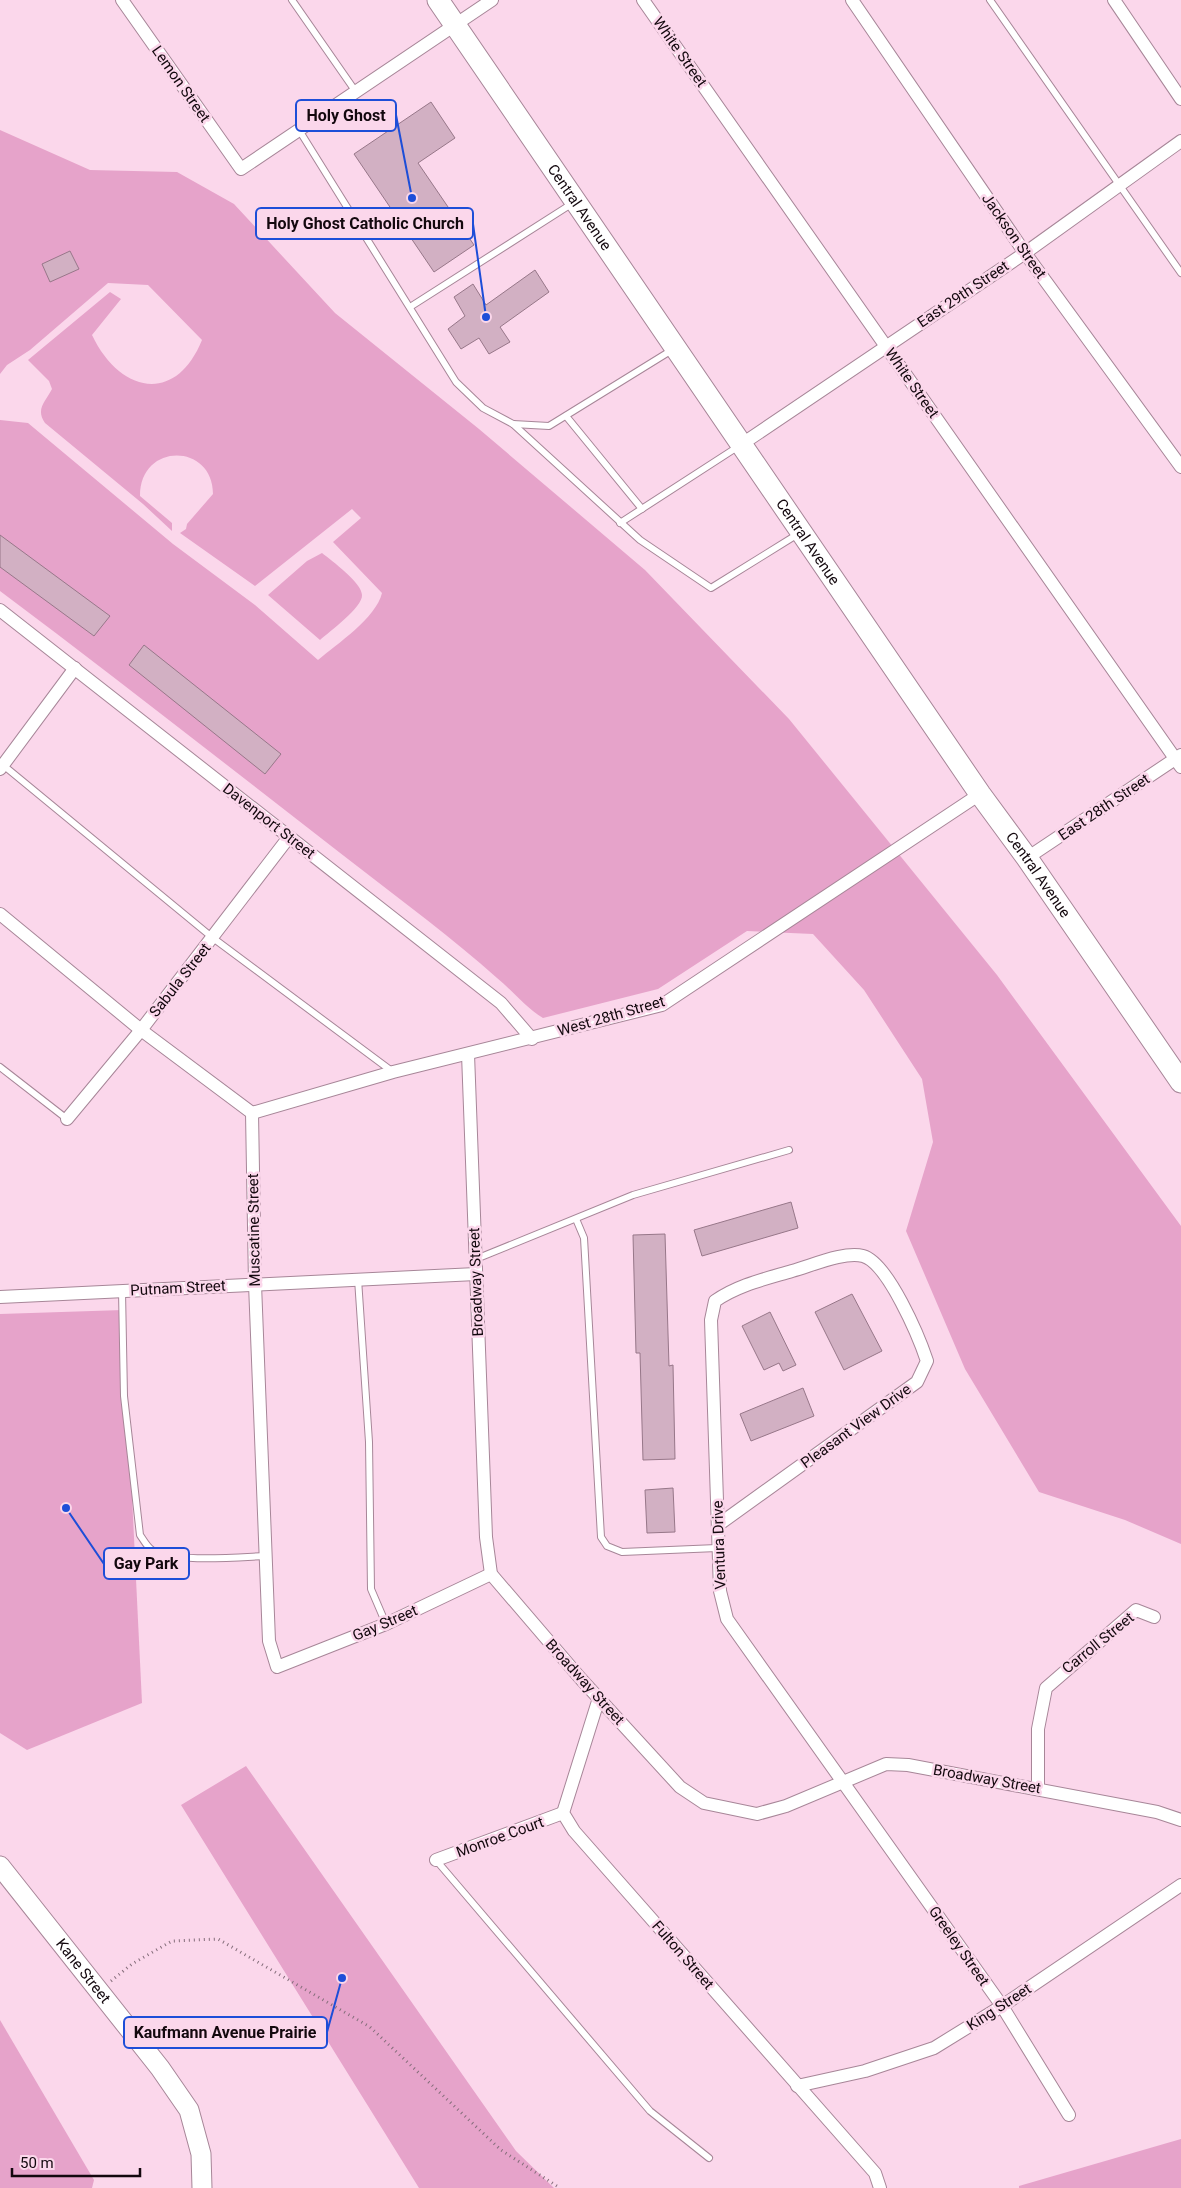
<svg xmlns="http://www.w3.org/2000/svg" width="1181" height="2188" viewBox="0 0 1181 2188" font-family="Roboto,sans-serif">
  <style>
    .green { fill: #e6a3ca }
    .building { fill: #d2b0c3; stroke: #977789 }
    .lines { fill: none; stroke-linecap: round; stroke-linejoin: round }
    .lane-casing { stroke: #a78698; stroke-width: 8 }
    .street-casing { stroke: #a78698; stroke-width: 14 }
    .secondary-casing { stroke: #a78698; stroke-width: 21 }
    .primary-casing { stroke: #a78698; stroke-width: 23 }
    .path { stroke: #846d7a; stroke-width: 3; stroke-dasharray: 1 4; stroke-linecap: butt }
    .lane { stroke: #fff; stroke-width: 6 }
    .street { stroke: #fff; stroke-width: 12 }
    .secondary { stroke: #fff; stroke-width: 19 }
    .primary { stroke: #fff; stroke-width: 21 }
    .labels { text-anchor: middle; stroke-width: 5; stroke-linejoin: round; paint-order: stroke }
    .street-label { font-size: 15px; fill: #13080e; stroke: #fbd7eb }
    .leader { fill: none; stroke: #1d4ed8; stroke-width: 2 }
    .callout-dot { fill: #1d4ed8; stroke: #fbd7eb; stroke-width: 2 }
    .callout { fill: #fbd7eb; stroke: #1d4ed8; stroke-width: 2 }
    .callout-label { font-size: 16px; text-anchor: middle; font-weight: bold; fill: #13080e }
  </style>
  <rect width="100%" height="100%" fill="#fbd7eb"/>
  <g class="green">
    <path d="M0,130L90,170L177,172L234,204L335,313L479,429L645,570L789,719L997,975L1181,1226V1544L1125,1520L1039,1492L965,1369L906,1231L933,1142L922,1079L864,990L813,934L747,931L658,989L543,1018C525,1007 513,991 497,978C475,958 451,939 427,920C285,811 144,699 0,591V420L28,423L173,544L255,605L318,660C337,644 376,618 382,593L333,542L361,518L352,509L255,586L180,533L186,529L187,524L213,494C213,443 140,442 140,496L172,523V531L143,504L45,423C35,409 46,401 52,389L49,381L28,360L110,292L121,299L92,335C119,392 175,406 202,340L148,285L108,283L30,350L7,365L0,374Z"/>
    <path d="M322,553C332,561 362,583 362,595C363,607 329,632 320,640L268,595L307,561Z"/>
    <polygon points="123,1310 142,1703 27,1750 0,1733 0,1314"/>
    <polygon points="246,1766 516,2151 554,2188 419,2188 181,1805"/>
    <polygon points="0,2020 94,2180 92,2188 0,2188"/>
    <polygon points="1181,2139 1181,2188 1019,2188 1019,2186"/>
  </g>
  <g class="building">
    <polygon points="431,102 455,138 418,163 474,245 434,272 354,154"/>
    <polygon points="70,251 79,269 50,282 42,264"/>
    <polygon points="535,270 549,292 500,327 510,342 489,354 479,338 461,349 448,329 465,316 454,297 473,284 486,305"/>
    <polygon points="0,535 110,616 94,636 0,567"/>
    <polygon points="144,645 281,754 265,774 129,665"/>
    <polygon points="791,1202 798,1228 702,1256 694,1230"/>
    <polygon points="665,1234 669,1366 673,1365 675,1459 643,1460 640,1353 636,1353 633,1235"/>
    <polygon points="852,1294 882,1351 844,1370 815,1312"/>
    <polygon points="770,1312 796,1365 783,1371 779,1363 764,1370 742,1326"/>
    <polygon points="803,1388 814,1416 751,1441 740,1414"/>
    <polygon points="673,1488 675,1532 647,1533 645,1490"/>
  </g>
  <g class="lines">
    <g class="lane-casing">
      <g id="lane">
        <polyline points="292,0 356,92"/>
        <polyline points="990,0 1181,273"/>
        <polyline points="299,130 456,382 483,408 513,424 640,540 711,588 798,534"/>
        <polyline points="410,307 573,203"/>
        <polyline points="566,416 642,509"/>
        <polyline points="513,424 549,426 672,350"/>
        <polyline points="620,523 739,446"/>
        <polyline points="3,765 213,938 393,1072"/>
        <polyline points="0,1067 67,1119"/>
        <polyline points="576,1219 584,1238 601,1537 607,1546 622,1552 717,1548"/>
        <polyline points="476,1259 633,1195 789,1150"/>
        <polyline points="358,1279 369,1442 371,1589 386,1624"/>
        <path d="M122,1291L124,1396L140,1535C143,1539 147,1547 152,1550C172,1563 240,1557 265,1556"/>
        <polyline points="436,1860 650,2111 709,2158"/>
      </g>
    </g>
    <g class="street-casing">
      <g id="street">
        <polyline points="122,0 241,169 492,0"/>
        <polyline points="643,0 1181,767"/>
        <polyline points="852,0 1025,253 1181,467"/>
        <polyline points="1114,0 1181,99"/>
        <polyline points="742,444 1025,253 1181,141"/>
        <polyline points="0,610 501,1003 532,1039"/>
        <polyline points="0,769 75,668"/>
        <polyline points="1027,858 1181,755"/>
        <polyline points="0,914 141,1030 252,1113 255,1284 269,1641 277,1667 386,1624 491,1574"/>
        <polyline points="468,1054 486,1537 491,1574 581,1679 680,1787 704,1803 757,1814 786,1806 886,1764 908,1765 1157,1812 1181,1820"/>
        <polyline points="252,1113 393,1072 662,1005 980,794"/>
        <polyline points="67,1119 141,1030 289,837"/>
        <polyline points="0,1297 476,1274"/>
        <path d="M718,1525L917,1382L927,1361C919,1337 888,1263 863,1256C844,1251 811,1266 792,1271C765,1279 738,1285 715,1301L711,1320L720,1591L727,1619L1002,2006L1069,2115"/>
        <polyline points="599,1698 563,1813 574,1831 875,2173 880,2188"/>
        <polyline points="1038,1789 1038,1729 1046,1688 1136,1610 1154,1617"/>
        <polyline points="436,1860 563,1813"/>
        <polyline points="797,2086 865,2071 934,2048 1002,2006 1181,1885"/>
      </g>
    </g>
    <g class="secondary-casing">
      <g id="secondary">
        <path id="s1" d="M0,1866L160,2068L189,2110L201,2154L202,2188"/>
      </g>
    </g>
    <g class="primary-casing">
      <g id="primary">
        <path id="s2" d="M438,0L980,794L1027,858L1181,1082"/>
      </g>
    </g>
    <polyline class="path" points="111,1981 132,1964 172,1941 218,1939 370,2027 501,2150 560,2188"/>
    <use href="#lane" class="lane"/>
    <use href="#street" class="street"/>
    <use href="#secondary" class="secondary"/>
    <use href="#primary" class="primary"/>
  </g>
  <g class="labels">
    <g class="street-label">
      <text transform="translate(680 52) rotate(55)" y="5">White Street</text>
      <text transform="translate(181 84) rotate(55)" y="5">Lemon Street</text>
      <text dy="5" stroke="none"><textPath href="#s2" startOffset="251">Central Avenue</textPath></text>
      <text transform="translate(1014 236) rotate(55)" y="5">Jackson Street</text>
      <text transform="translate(963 294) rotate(-34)" y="5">East 29th Street</text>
      <text transform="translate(912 383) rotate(55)" y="5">White Street</text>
      <text dy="5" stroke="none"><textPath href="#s2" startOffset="656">Central Avenue</textPath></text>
      <text transform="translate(1104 807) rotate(-34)" y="5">East 28th Street</text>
      <text transform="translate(269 821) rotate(38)" y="5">Davenport Street</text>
      <text dy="5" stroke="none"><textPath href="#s2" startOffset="1061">Central Avenue</textPath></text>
      <text transform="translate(180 980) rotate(-52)" y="5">Sabula Street</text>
      <text transform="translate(611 1016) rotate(-16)" y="5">West 28th Street</text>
      <text transform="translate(254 1230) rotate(-91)" y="5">Muscatine Street</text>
      <text transform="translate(476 1282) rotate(-92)" y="5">Broadway Street</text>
      <text transform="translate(178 1288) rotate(-3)" y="5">Putnam Street</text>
      <text transform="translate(856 1426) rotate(-36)" y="5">Pleasant View Drive</text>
      <text transform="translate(719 1545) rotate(-92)" y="5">Ventura Drive</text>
      <text transform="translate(385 1623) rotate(-23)" y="5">Gay Street</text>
      <text transform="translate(1098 1643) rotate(-39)" y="5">Carroll Street</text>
      <text transform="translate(585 1682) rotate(48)" y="5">Broadway Street</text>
      <text transform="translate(987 1779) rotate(10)" y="5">Broadway Street</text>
      <text transform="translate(500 1837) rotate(-20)" y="5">Monroe Court</text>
      <text transform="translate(959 1946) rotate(55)" y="5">Greeley Street</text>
      <text transform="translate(683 1955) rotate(49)" y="5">Fulton Street</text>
      <text dy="5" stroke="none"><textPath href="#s1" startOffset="134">Kane Street</textPath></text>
      <text transform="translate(999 2007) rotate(-33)" y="5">King Street</text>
    </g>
  </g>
  <path class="leader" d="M412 198L396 115M486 317L473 224M66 1508L104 1564M342 1978L327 2032"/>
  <g class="callout-dot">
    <circle cx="412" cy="198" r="5"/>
    <circle cx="486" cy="317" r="5"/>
    <circle cx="66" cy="1508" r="5"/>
    <circle cx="342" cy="1978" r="5"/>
  </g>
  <g class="callout">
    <rect x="296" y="100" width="100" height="31" rx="5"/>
    <rect x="256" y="208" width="217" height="31" rx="5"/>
    <rect x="104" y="1548" width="85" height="31" rx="5"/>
    <rect x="124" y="2017" width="203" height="31" rx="5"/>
  </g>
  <g class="callout-label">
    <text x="346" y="121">Holy Ghost</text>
    <text x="365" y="229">Holy Ghost Catholic Church</text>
    <text x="146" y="1569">Gay Park</text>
    <text x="225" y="2038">Kaufmann Avenue Prairie</text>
  </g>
  <path d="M12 2168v8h128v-8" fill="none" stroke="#13080e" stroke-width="2.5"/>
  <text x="20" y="2168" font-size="15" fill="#13080e" stroke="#fbd7eb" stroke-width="4" paint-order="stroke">50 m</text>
</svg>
